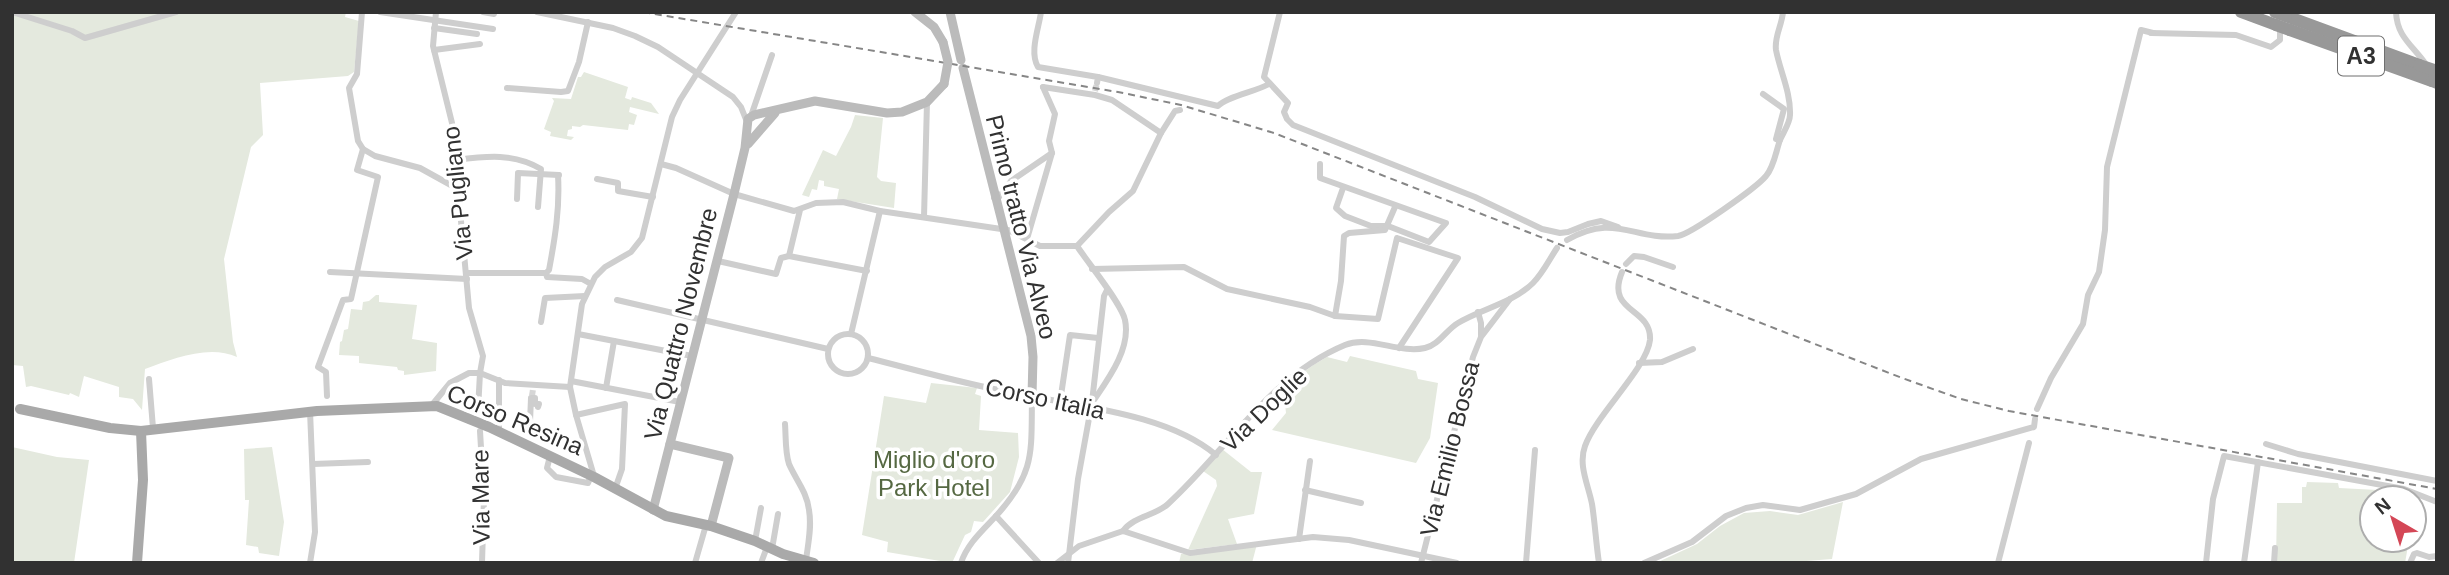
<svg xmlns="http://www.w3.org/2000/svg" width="2449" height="575" viewBox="0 0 2449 575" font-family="Helvetica,sans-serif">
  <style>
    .green { fill: #e4e9de }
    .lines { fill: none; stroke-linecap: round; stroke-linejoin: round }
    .street-tunnel { stroke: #d6d6d6; stroke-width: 6; stroke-dasharray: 6 3; stroke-linecap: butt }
    .street { stroke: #cecece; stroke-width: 6 }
    .secondary { stroke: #bbb; stroke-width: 9 }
    .primary { stroke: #a9a9a9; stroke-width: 10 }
    .highway { stroke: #989898; stroke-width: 12 }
    .rail { stroke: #868686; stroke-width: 2; stroke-dasharray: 7 5; stroke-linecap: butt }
    .secondary-bridge { stroke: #bbb; stroke-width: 9 }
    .highway-bridge { stroke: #989898; stroke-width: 12 }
    .labels { text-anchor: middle; stroke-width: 7; stroke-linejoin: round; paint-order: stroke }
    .shield { fill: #fff; stroke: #6f6f6f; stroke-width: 2 }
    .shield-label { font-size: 23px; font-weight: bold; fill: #313131 }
    .street-label { font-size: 24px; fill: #313131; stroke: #fff }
    .park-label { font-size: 24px; fill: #556842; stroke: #fff }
  </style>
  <rect width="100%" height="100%" fill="#fff"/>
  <g class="green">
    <path d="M12,12H346L345,17L359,21L354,72L348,76L260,83L263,135L251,147L224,259L233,342L237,357C209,344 172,359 145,369L142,410L133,399L119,397V387L84,376L79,397L70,393L69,395L31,386L26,387L23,366L12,365Z"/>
    <polygon points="584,72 628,87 625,98 631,100 632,97 651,103 659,114 630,107 629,112 637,115 634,125 629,124 628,130 583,125 580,127 572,126 572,129 568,130 567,136 574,137 571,140 550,136 551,132 544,129 554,101 552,98 571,99 578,77 581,77"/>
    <polygon points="855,115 883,118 877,177 881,181 896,183 894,208 837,199 839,189 824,186 824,181 819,180 817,190 812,189 809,197 802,195 823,150 836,156 851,127"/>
    <polygon points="376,295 379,295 379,302 417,305 412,339 437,343 436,371 404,375 404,371 398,370 397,367 359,363 359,356 339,355 340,342 342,341 344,330 348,329 351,309 362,310 363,302 369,301"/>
    <path d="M1350,356L1416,371L1418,379L1438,383L1430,438L1416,463L1272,430L1286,413C1282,384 1304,370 1327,357L1347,362Z"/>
    <polygon points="931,383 977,388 975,394 981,396 979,430 1018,433 1019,457 1010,492 983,522 974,521 971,532 965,535 952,563 887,552 888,542 862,535 884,396 926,403"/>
    <polygon points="12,447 57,457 89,460 74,563 12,563"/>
    <polygon points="272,447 284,522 279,556 259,553 258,547 246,545 249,500 245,500 244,449"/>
    <polygon points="1222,449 1251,472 1262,472 1254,514 1228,519 1237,544 1188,550 1217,486 1216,480 1203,471"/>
    <polygon points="2307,482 2338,483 2339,488 2397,491 2399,497 2404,498 2372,498 2372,540 2409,540 2405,563 2276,563 2277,503 2302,503 2302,487 2306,487"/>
    <polygon points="1843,502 1832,559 1781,563 1656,563 1697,544 1720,526 1744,513 1770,511 1798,515"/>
    <polygon points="1257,544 1252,563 1179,563 1181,554 1201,554"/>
  </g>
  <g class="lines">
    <g class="street-tunnel">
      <polyline points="1095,91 1097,83"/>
      <polyline points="532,396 533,389"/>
    </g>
    <g class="street">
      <polyline points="12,12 72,31 85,38 176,12"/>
      <polyline points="362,12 357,74 349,88 358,141 363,149 375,156 420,168 458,189"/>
      <polyline points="380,12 493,29"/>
      <polyline points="436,12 433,46 452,123 469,308 483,356 480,373 478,410"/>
      <polyline points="483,12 494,14"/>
      <polyline points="537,12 613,28 635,36 658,47 733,97 741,107 747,122"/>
      <path d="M1041,12C1039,28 1029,52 1038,67L1098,77L1097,83"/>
      <polyline points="1280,12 1264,77 1288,103 1284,112 1287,119 1293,125 1475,197 1542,229 1560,233 1568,232 1588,224 1601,221 1618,227"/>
      <path d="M2396,12C2397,38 2414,46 2427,66"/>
      <polyline points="434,28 477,34"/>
      <polyline points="2151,33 2236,35 2271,47 2280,40 2280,28"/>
      <polyline points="434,50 480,44"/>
      <path d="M1098,77L1218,106C1228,96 1255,92 1269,84"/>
      <polyline points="1043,87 1095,95 1112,100 1161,133"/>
      <polyline points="507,88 561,92 568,91 579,62 588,22"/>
      <polyline points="751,116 772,55"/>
      <path d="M1780,140C1783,133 1790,123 1790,115C1791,93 1780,71 1776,50C1774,37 1782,25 1783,12"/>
      <path d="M456,160C487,156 514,153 541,169L538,207"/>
      <polyline points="661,164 676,168 734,194 794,211 816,203 843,202 880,211 1008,230 1040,246 1077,246"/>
      <polyline points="1320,164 1320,178 1446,223 1429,242 1388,226 1371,226 1345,216 1336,208 1343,188"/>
      <polyline points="597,179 618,183 618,191 653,197"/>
      <polyline points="994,198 999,197 1011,181 1052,153"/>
      <polyline points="517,199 518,173 559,175"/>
      <polyline points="800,210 789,256 867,271"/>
      <polyline points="924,217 927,102"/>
      <polyline points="1027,239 1052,153 1049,141 1055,114 1043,87"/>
      <path d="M1567,240C1615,212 1634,241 1678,236C1691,234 1756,188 1766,176C1774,167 1776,151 1780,140L1776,139L1784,109L1763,94"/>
      <path d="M1077,246C1088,263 1122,304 1125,320C1131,348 1109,378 1094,400"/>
      <polyline points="1077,246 1109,212 1133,191 1161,133 1175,111 1180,110"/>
      <polyline points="718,261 776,274 781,258 789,256"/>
      <polyline points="1626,264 1634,256 1644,257 1673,267"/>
      <polyline points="1092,269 1184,267 1227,289 1310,307 1335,316 1378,319 1397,238 1458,258 1399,348"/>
      <polyline points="330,272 467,279"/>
      <polyline points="466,273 546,273 547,277 582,279 591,284"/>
      <path d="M546,273L549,270C555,238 560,208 558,175"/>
      <polyline points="617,300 828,349"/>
      <polyline points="1478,312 1481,323 1481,335"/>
      <polyline points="1335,316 1341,281 1344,236 1349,233 1385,230 1395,207"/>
      <polyline points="541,322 545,298 585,296"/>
      <circle cx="848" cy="354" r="20"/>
      <polyline points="578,334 692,356"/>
      <polyline points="851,334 880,211"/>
      <path d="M868,358C920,371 972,386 1024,395C1084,407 1169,415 1216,455"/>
      <polyline points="1639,363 1662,362 1693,349"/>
      <polyline points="149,379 153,428"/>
      <polyline points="571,381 680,402"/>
      <polyline points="606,388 614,341"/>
      <polyline points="327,396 326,372 318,367 343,300 351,299 378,177 357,170 363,149"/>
      <polyline points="1060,402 1070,335 1098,338"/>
      <polyline points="432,405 450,383 469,373 480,373 505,383 570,387"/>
      <polyline points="2037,409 2051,378 2083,324 2088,295 2099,272 2105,230 2107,167 2141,30 2153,33"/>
      <polyline points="576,415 625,404 622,469 615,489"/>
      <polyline points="530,422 531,398 535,398 535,404 539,404 538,407"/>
      <path d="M785,424C786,437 785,452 789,464C796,480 807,492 809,510C812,527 808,544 806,560"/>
      <polyline points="480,431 484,498 482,563"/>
      <polyline points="499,432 499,380"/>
      <polyline points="2266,444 2298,454 2437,481"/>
      <polyline points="550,456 547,468 556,477 588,483 591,476"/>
      <polyline points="313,464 368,462"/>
      <polyline points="594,476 576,415 570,387 582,304 595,277 605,267 631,252 642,238 672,117 680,100 736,12"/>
      <polyline points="1305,490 1361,503"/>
      <polyline points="996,516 1039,563"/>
      <path d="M1123,531C1134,516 1155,516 1168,504C1226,451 1270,376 1345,345C1370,335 1399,354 1425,348C1439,345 1446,330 1458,323C1481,309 1513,303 1533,283C1543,273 1549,260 1557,248"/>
      <polyline points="1299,539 1310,461"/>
      <polyline points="755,541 761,508"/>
      <polyline points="772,549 778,514"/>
      <polyline points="310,563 315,532 310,411"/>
      <polyline points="695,563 706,525"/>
      <polyline points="761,563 767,547"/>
      <path d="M961,563C967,544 983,530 996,516C1036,472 1031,452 1032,396"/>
      <polyline points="1057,563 1079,546 1123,531 1190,553 1313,537 1349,540 1457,563"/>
      <polyline points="1068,563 1078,479 1092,402 1104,296 1107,290"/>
      <polyline points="1421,563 1473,357 1481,337 1510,299"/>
      <polyline points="1526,563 1535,450"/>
      <path d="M1599,563C1596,543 1595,523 1592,504C1588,484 1578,465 1585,446C1596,415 1647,368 1650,340C1652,307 1605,313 1622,272"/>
      <polyline points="1644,563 1692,542 1726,516 1746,508 1763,505 1800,510 1856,494 1921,459 2034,427 2035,419"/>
      <polyline points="1998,563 2029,443"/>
      <polyline points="2206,563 2213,499 2224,456 2404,489 2437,502"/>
      <polyline points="2244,563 2258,462"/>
      <polyline points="2274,563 2275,548"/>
      <polyline points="2410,563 2414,554 2417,553 2429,557 2437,556"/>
    </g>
    <g class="secondary">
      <polyline points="915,12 934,27 943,42"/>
      <polyline points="950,12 961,60"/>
      <polyline points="963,68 1031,336 1033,357 1032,396"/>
      <polyline points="748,144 775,113"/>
      <polyline points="670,444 729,458 711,526"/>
      <polyline points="653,510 734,194 745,148 748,119 754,115 815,101 887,113 902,112 927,102 944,84"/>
    </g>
    <g class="primary">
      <polyline points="20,409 110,428 141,431 317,411 437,406 489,427 594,477 666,516 711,526 755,541 783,554 814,563"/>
      <polyline points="137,563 143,480 141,431"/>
    </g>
    <g class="highway">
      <polyline points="2241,12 2276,25"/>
      <polyline points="2286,16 2419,65"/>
      <polyline points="2290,30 2432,81"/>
    </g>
    <polyline class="rail" points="643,12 1118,92 1181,105 1274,133 1902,378 1961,399 2009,411 2437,489"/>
    <polyline class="secondary-bridge" points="943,42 948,62 944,84"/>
    <g class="highway-bridge">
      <polyline points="2275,12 2286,16"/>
      <polyline points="2276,25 2290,30"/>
      <polyline points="2419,65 2437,71"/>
      <polyline points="2432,81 2437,83"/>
    </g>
  </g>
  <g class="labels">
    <rect class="shield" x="2338" y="36.5" width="46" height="39" rx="5"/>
    <g class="shield-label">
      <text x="2361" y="64">A3</text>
    </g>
    <g class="street-label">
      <text transform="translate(458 193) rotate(-96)" y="8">Via Pugliano</text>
      <text transform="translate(1021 227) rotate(76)" y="8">Primo tratto Via Alveo</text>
      <text transform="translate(681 324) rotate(-76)" y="8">Via Quattro Novembre</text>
      <text transform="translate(1045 399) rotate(12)" y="8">Corso Italia</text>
      <text transform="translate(1264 410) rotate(-44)" y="8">Via Doglie</text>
      <text transform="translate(515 420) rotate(23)" y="8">Corso Resina</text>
      <text transform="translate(1450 449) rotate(-76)" y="8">Via Emilio Bossa</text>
      <text transform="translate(481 497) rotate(-91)" y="8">Via Mare</text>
    </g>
    <g class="park-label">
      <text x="934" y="468">Miglio d'oro<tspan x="934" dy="28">Park Hotel</tspan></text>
    </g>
  </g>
  <rect width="2449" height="575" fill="none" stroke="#313131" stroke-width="28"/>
  <g transform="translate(2393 519) rotate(321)"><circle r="33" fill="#ffffff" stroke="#adadad" stroke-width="2"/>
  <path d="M0-5L12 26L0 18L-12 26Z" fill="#d44756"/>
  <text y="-10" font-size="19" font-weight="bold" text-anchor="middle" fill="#313131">N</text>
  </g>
</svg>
